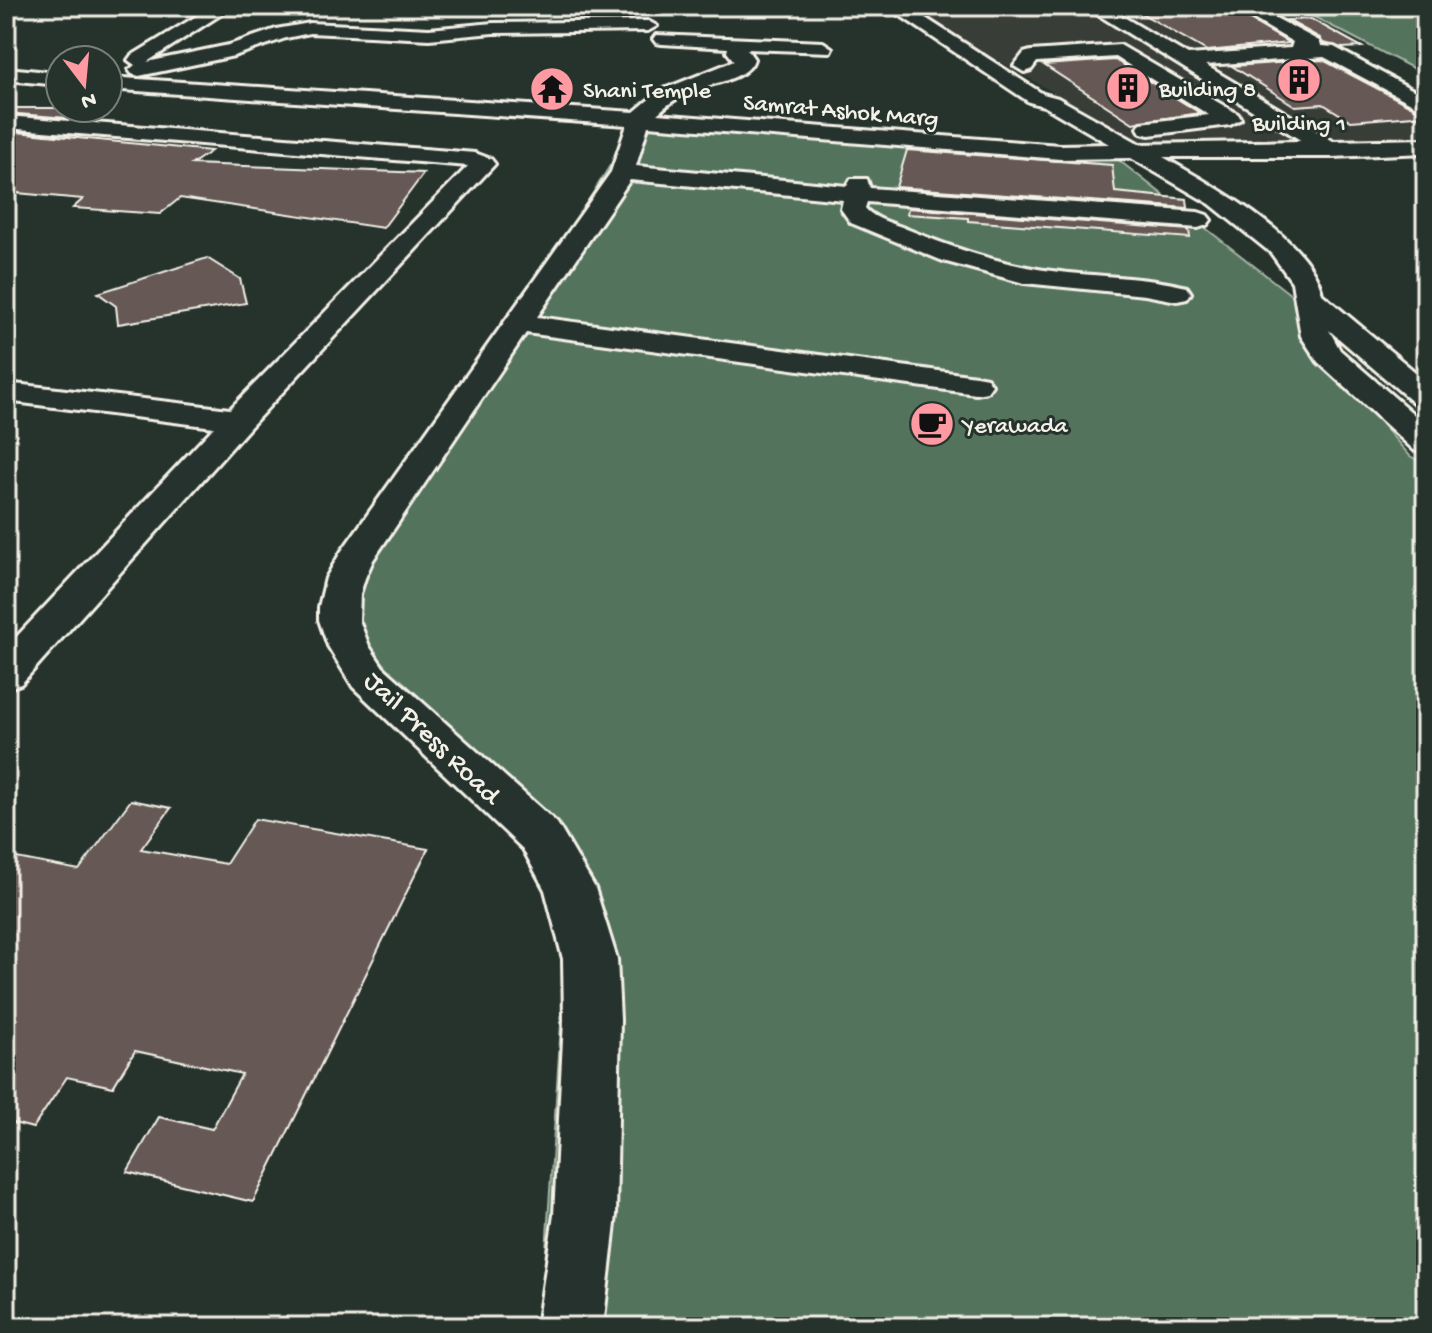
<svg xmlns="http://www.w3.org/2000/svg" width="1432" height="1333" viewBox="0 0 1432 1333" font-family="'Gochi Hand',sans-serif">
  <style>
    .built { fill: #393e39 }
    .green { fill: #52735d; stroke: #a3b2a2; stroke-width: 2 }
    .building { fill: #655954; stroke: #f4f1e8; stroke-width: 2 }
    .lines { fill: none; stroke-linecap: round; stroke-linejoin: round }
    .minor-casing { stroke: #f4f1e8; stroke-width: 6 }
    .minor { fill: #26332d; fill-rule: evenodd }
    .labels { text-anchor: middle; stroke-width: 6; stroke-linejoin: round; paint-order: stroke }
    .far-poi-label { font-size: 24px; fill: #f4f1e8; stroke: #26332d; text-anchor: start }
    .far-street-label { font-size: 24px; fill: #f4f1e8; stroke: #26332d }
    .street-label { font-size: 28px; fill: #f4f1e8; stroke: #26332d }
  </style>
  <rect width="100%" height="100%" fill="#26332d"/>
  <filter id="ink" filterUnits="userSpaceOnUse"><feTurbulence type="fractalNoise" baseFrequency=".0125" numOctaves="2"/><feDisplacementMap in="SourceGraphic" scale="16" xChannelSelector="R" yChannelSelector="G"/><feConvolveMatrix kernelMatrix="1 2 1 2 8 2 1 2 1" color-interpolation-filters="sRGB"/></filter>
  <g filter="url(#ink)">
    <polygon class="built" points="904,6 1258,6 1426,101 1426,137 1151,143 1136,140"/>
    <g class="green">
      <polygon points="1293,6 1426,6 1426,75"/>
      <polygon points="639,119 1107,151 1332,327 1328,338 1307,340 1410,456 1426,465 1426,1327 541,1327 570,888 336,606"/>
    </g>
    <g class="building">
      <polygon points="1129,6 1226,6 1289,43 1207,51"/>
      <polygon points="1311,19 1362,47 1342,48 1323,43 1320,38 1287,20"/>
      <polygon points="1115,60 1200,113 1133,123 1044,65"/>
      <polygon points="1323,60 1426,114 1426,115 1351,121 1323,104 1295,106 1232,66"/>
      <polygon points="6,108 100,108 80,119 6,113"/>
      <polygon points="6,131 211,151 192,164 424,173 383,228 180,198 160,214 73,208 83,199 6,192"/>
      <polygon points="907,150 1112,165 1115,192 1187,199 1188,208 896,187"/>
      <polygon points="908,208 1189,230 1190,238 968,221 968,218 907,214"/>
      <polygon points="207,258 240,279 246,303 118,324 116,306 98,293"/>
      <polygon points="131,800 171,808 141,849 226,864 255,819 428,849 253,1202 127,1172 159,1117 212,1129 242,1074 135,1051 113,1087 67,1077 33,1128 6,1121 6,856 79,870"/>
    </g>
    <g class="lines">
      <g class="minor-casing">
        <g id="minor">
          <polygon points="213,6 234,6 147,62 229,45 276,29 310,23 429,29 493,23 648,21 657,26 648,31 493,33 429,39 310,33 286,38 234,56 139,76 132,74 129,70 135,65 128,60 131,56"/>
          <path d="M886,6H907L1043,94L1058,98L1140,144L1302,141L1084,6H1105L1188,55L1291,48L1293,42L1231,6H1253L1319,41L1321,46L1334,47L1426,97V111L1324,57L1205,65L1333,141L1426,139V153L1332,157H1163C1210,184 1311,238 1322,294L1426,381V407L1415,404L1329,330L1340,350L1426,425V453L1414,450L1318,362L1301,336L1292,282L1271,253L1210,204L1131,158L1060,159L648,126L636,166L847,186L851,179H867L870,188L1198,212L1207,215L1211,220L1207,225L1198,228L867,202L865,208C875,220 896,224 909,230C955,249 1003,265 1052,271C1097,277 1142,276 1187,287L1191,293L1187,299L1177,301L1145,295L1024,283L943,261L851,223L841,209L843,200L630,180L537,317L976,376L987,378L992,385L987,392L976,394L526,333L373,560L365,578L360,594L359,620L369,646L383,667L557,823L595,888L617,959L620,1020L616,1215L603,1327H537L554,1215L564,1020L563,959L545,890L523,849L353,687L328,646L319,620V607L326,578L341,552L611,172L627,125L108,89V77L634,112L659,91L734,61L727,52L728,48L662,44L656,43L653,39L656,35L823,42L832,48L830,52L747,49L754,59C749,80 706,84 688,92C676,98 667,105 657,114L1060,145L1109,144L1044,106L1029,102Z"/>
          <polygon points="1120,45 1238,114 1241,119 1230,125 1149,135 1141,133 1138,128 1141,123 1209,115 1116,57 1037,62 1031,70 1024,72 1014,66 1024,53 1031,51"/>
          <polygon points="6,68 60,73 60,85 6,80"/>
          <polygon points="6,116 475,153 491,159 495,164 250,427 21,684 6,689 6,648 214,427 6,401 6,383 230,409 468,166 6,128"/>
        </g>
      </g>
      <use href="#minor" class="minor"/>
    </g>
  </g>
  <defs>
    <g id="building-disc" transform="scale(2.3)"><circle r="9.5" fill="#ff9aa2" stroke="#26332d"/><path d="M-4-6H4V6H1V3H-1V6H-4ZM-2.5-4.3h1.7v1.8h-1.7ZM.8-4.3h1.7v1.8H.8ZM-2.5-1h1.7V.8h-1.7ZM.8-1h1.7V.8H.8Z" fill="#111"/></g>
    <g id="temple-disc" transform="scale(2.3)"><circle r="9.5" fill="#ff9aa2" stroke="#26332d"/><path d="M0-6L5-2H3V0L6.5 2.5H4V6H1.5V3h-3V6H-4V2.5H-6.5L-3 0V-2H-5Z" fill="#111"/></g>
    <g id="cafe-disc" transform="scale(2.3)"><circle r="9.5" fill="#ff9aa2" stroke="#26332d"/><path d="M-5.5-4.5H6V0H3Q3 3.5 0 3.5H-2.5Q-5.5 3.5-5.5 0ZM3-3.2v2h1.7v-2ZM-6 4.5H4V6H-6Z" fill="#111"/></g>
  </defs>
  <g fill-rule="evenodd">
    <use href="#building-disc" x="1299" y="80"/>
    <use href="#building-disc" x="1128" y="88"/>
    <use href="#temple-disc" x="552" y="89"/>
    <use href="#cafe-disc" x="932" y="424"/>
  </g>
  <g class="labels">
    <g class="far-poi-label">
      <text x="1159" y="96">Building 8</text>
      <text x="583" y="97">Shani Temple</text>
      <text x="1299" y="130" text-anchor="middle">Building 1</text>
      <text x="963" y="432">Yerawada</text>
    </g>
    <g class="far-street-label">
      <text transform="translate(841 109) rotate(5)" y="8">Samrat Ashok Marg</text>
    </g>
    <g class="street-label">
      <text transform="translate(434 736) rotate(44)" y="10">Jail Press Road</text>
    </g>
  </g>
  <rect width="1432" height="1333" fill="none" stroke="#26332d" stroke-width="32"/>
  <rect x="16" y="16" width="1400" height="1301" fill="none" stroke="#f4f1e8" stroke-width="3" filter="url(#ink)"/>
  <g transform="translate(84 84) rotate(164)"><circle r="38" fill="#26332d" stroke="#787f78" stroke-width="2"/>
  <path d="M0-6L14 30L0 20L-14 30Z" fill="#ff9aa2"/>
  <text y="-12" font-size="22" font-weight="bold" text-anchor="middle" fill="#f4f1e8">N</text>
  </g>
</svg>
